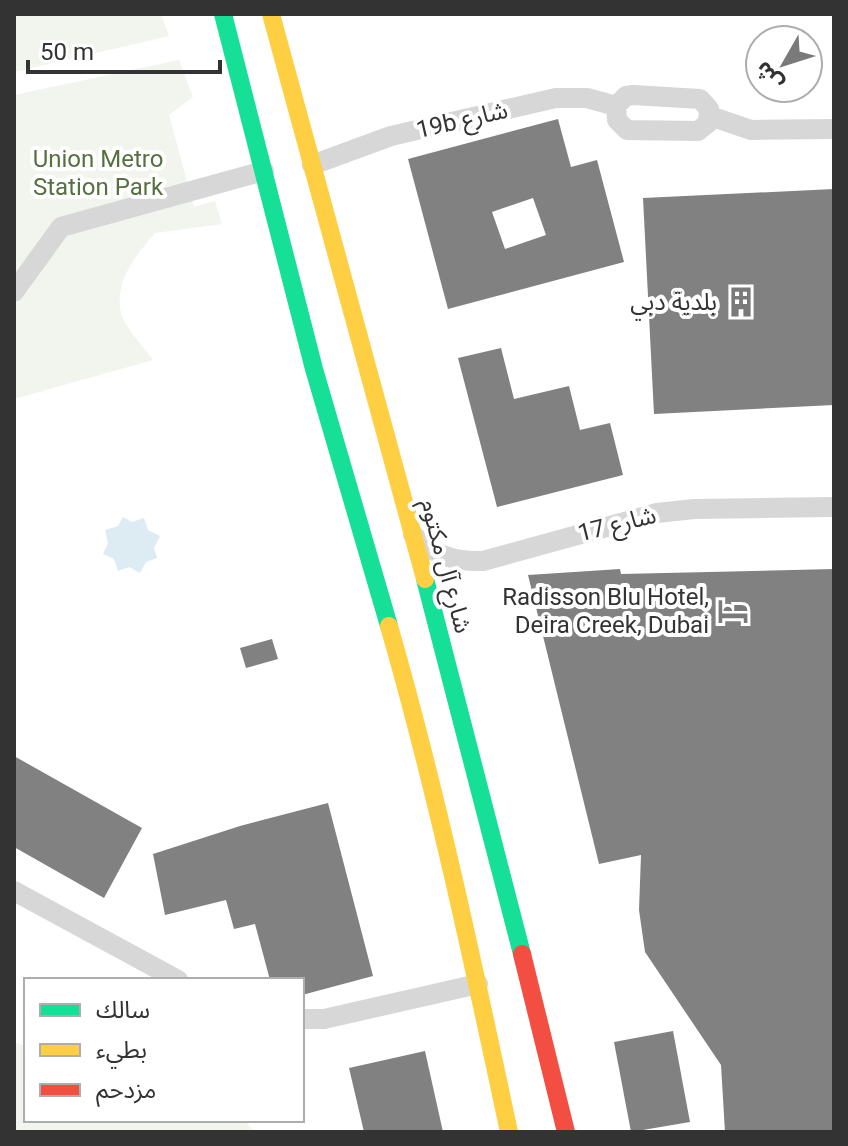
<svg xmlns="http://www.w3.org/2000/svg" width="848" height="1146" viewBox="0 0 848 1146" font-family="Roboto,'Noto Sans Arabic',sans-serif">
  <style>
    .green { fill: #f1f5ed }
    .water { fill: #ddebf3 }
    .building { fill: #818181; fill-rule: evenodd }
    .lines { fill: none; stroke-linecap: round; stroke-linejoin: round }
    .street { stroke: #d7d7d7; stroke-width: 20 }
    .fast { stroke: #16e098; stroke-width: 18 }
    .slow { stroke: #ffcf43; stroke-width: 18 }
    .jam { stroke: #f24e42; stroke-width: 18 }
    .labels { text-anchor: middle; stroke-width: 8; stroke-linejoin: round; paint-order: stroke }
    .street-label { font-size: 24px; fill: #333; stroke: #fff }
    .park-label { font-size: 24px; fill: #56703f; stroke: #fff }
    .poi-label { font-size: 24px; fill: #333; stroke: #fff; text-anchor: end }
  </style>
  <rect width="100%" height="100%" fill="#fff"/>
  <g class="green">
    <polygon points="14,14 161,14 169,36 14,72"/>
    <path d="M179,60L193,97L169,115L194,207L215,201L222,224L155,233C136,255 114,281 121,313C123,325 145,349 153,360L14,399V95Z"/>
    <polygon points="14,1042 26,1046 26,1120 245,1120 254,1132 14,1132"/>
  </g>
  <polygon class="water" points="123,517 132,522 144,518 148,530 160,536 154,548 157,558 146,562 140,573 129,567 118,571 114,559 103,554 108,543 105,530 118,526"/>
  <g class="building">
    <path d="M558,119L571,167L597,160L624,262L448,309L408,159ZM533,198L546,235L505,249L492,212Z"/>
    <polygon points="834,189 834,405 654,414 643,198"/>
    <polygon points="501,348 514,399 569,386 580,430 610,423 623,475 497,507 458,358"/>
    <polygon points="620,569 621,574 834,569 834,1132 725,1132 721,1065 645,952 639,910 641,855 599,864 528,575"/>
    <polygon points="272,639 278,659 246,668 240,648"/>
    <polygon points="14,756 142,828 104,898 14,847"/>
    <polygon points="328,803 373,976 302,995 302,980 270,980 255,924 234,929 226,900 165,915 153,854 240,826"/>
    <polygon points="673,1031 690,1122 631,1132 614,1042"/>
    <polygon points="425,1051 443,1132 364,1132 349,1068"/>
  </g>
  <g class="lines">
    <g class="street">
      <polygon points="633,95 700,99 709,109 708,123 698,131 627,130 617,120 616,106 626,96"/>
      <polyline points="710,116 751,130 834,129"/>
      <polyline points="312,165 391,136 556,98 587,98 616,106"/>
      <polyline points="14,292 61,227 264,171"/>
      <path d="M413,535C434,555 454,562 483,561L657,513L694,509L834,507"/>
      <polyline points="14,891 178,980"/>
      <polyline points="302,1019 324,1019 478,984"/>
    </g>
    <g class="fast">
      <polyline points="223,14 314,369 389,626"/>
      <polyline points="425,579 522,954"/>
    </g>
    <g class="slow">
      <polyline points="271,14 425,579"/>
      <path d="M389,626C437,793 473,963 509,1132"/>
    </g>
    <polyline class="jam" points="522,954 566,1132"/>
  </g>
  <defs>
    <g id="building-bare" transform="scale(2.4)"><path d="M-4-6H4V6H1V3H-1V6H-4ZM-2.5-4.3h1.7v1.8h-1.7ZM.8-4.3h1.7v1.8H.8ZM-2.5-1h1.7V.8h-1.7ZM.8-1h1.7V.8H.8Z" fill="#7a7a7a" stroke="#fff" stroke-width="2.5" paint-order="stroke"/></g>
    <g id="hotel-bare" transform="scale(2.4)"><path d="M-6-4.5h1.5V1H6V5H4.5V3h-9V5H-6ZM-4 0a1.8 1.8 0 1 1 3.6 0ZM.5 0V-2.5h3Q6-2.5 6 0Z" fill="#7a7a7a" stroke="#fff" stroke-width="2.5" paint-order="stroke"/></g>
  </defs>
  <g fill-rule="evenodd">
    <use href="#building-bare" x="741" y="302"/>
    <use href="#hotel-bare" x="733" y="611"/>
  </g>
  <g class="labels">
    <g class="street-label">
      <text transform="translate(462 120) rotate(-13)" y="8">19b شارع</text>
      <text transform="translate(617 524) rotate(-14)" y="8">شارع 17</text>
      <text transform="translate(446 566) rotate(75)" y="8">شارع آل مكتوم</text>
    </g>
    <g class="park-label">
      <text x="98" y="167">Union Metro<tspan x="98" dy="28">Station Park</tspan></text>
    </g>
    <g class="poi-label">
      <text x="717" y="310">بلدية دبي</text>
      <text x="709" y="605">Radisson Blu Hotel,<tspan x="709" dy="28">Deira Creek, Dubai</tspan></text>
    </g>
  </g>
  <rect width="848" height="1146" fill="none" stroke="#333333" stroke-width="32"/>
  <rect x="24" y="978" width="280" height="144" fill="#ffffff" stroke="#adadad" stroke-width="2"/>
  <rect x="40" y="1004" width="40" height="12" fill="#16e098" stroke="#adadad" stroke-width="2"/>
  <text x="96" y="1018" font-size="24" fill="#333333">سالك</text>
  <rect x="40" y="1044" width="40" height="12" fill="#ffcf43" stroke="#adadad" stroke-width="2"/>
  <text x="96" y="1058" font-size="24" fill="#333333">بطيء</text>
  <rect x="40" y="1084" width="40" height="12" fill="#f24e42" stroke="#adadad" stroke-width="2"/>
  <text x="96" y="1098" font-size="24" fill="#333333">مزدحم</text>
  <g transform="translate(784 64) rotate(231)"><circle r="38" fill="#ffffff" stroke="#adadad" stroke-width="2"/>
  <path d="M0-6L14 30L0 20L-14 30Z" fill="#7a7a7a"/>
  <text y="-12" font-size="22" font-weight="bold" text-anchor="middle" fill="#333333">ش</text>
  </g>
  <path d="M28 60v12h192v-12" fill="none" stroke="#333333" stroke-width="4"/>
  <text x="40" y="60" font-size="24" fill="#333333" stroke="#ffffff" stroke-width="6" paint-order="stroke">50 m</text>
</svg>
